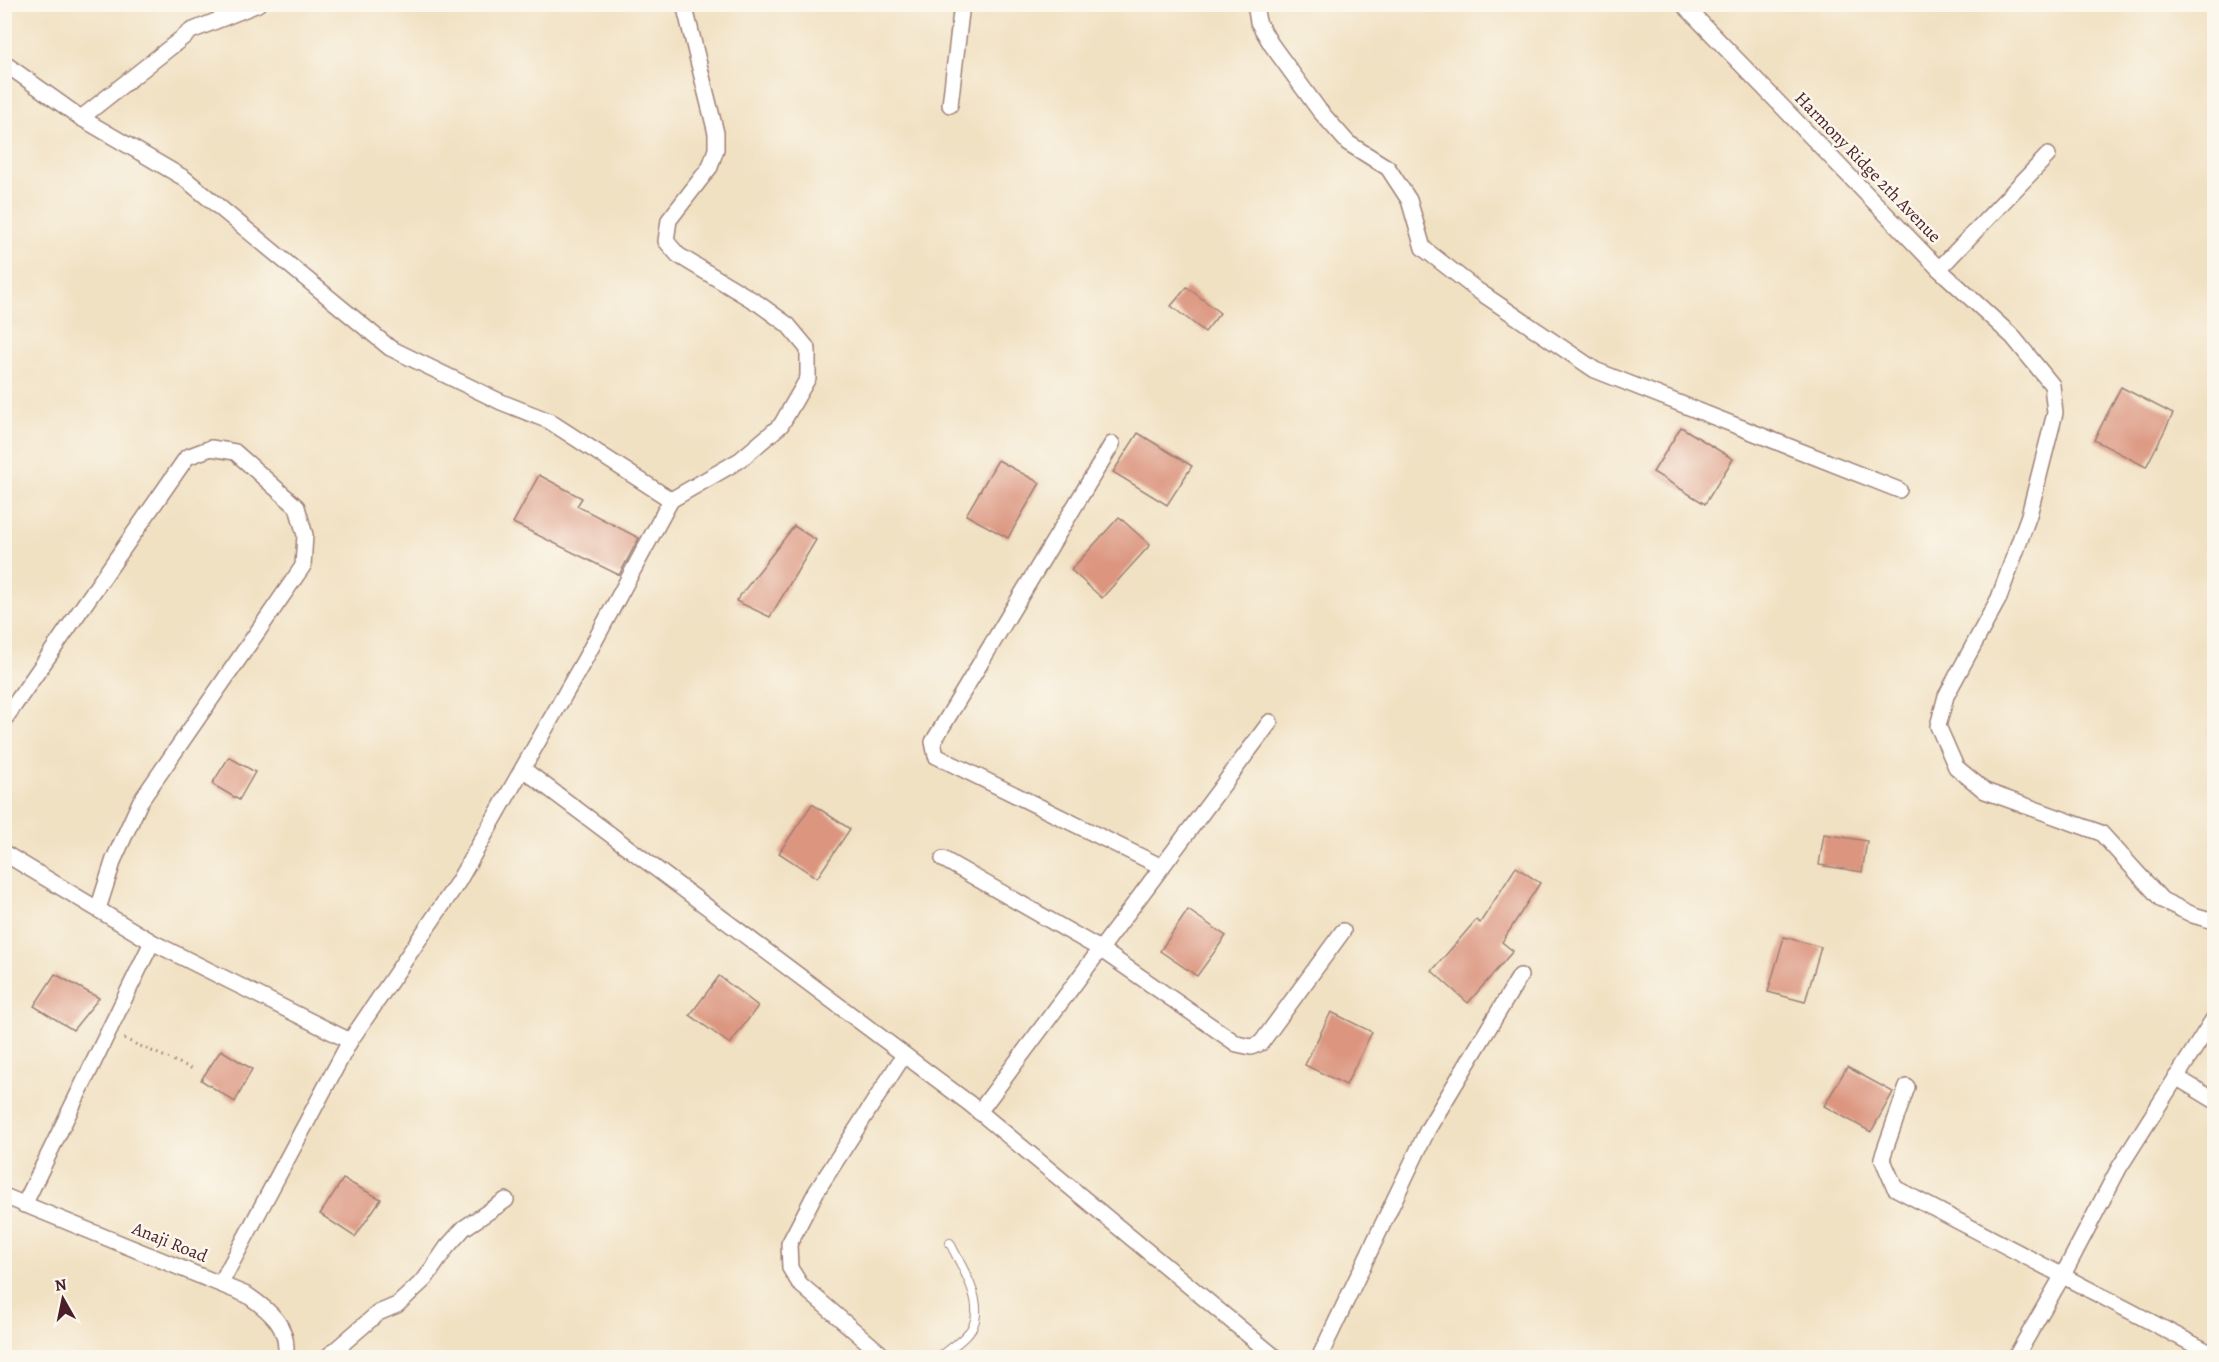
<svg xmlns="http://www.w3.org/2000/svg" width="2219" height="1362" viewBox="0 0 2219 1362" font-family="Alegreya,serif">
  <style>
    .building { fill: #dc9680 }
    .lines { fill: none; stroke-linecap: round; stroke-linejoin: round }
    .lane-casing { stroke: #9e8077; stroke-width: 10 }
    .street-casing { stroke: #9e8077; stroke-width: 18 }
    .path { stroke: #9e8077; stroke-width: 3; stroke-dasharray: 1.5 4.5; stroke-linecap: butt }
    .lane { stroke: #fff; stroke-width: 8 }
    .street { stroke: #fff; stroke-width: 15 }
    .labels { text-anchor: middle; stroke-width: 5; stroke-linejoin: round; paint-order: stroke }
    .street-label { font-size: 18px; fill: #4a1f2b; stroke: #fbf7ec }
  </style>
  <rect width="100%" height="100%" fill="#fbf7ec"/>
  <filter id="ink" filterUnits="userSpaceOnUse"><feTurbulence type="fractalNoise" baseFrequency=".0167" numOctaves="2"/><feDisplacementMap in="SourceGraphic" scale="12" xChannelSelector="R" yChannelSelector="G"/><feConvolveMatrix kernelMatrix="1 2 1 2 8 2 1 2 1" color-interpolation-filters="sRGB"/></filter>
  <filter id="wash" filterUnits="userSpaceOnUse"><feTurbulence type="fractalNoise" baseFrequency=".008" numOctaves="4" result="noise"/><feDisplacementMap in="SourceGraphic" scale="24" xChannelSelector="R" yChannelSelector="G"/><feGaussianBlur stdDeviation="1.35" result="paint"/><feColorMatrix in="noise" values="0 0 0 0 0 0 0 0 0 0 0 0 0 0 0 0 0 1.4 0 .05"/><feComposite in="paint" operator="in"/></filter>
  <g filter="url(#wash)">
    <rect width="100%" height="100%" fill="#f1e1c3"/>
    <g id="blocks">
      <g class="building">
        <polygon points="1187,287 1220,313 1205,332 1171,306"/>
        <polygon points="2121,387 2173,414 2146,467 2094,440"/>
        <polygon points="1681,427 1733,459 1705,504 1653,472"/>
        <polygon points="1138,433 1192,466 1167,505 1113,472"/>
        <polygon points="998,460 1040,483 1008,538 966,515"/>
        <polygon points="539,475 582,498 577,506 639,538 619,575 513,523"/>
        <polygon points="1119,517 1150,545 1102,598 1071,570"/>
        <polygon points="794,526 816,540 770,617 736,601"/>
        <polygon points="229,757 255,772 239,800 212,784"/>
        <polygon points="812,804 850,829 817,878 779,853"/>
        <polygon points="1824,834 1867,841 1862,872 1819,865"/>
        <polygon points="1516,867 1540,883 1502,942 1513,951 1468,1003 1432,971 1476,920 1480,923"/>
        <polygon points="1188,910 1226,936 1197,976 1160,951"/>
        <polygon points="1784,937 1821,947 1805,1002 1768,992"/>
        <polygon points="55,974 99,998 73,1030 34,1006"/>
        <polygon points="719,976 758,1006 730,1044 690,1015"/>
        <polygon points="1331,1012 1372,1032 1346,1085 1305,1065"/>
        <polygon points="221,1050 252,1069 235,1102 201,1080"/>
        <polygon points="1847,1067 1893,1092 1871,1132 1824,1106"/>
        <polygon points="343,1179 381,1199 355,1237 320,1214"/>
      </g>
    </g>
  </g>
  <g filter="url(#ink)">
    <use href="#blocks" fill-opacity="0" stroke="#9e8077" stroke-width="1.5"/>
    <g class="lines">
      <g class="lane-casing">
        <path id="lane" d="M939,1358C949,1349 967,1338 973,1326C985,1300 960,1265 950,1243"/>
      </g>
      <g class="street-casing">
        <g id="street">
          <polyline points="1255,4 1258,22 1271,44 1319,110 1348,143 1388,168 1409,200 1423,248 1477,290 1595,370 1899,490"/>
          <polyline points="1683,4 1939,269 2048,155"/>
          <polyline points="4,63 81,118 184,178 390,348 501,402 549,421 671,500 585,659 458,882 350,1041 221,1283"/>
          <polyline points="950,105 962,4"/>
          <polyline points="81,118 191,31 258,4"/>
          <polyline points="1939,269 2013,337 2052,385 2055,413 2029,515 1999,598 1946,696 1938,726 1956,767 1985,791 2101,833 2162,900 2193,915 2214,921"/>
          <polyline points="1112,444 933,742 936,756 1162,867"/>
          <polyline points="671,500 740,460 781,425 808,378 808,349 788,325 759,304 678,255 666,241 669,220 710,167 716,149 716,133 684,4"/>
          <polyline points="4,720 187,457 211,448 235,452 297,507 305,535 303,566 140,802 114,859 98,909"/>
          <polyline points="523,769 970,1104 1276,1358"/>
          <polyline points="4,853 152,942 350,1041"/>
          <polyline points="943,859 1100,949 1237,1044 1251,1047 1261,1043 1343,931"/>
          <polyline points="2176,1077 2214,1100"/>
          <polyline points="1907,1087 1882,1158 1895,1188 2214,1355"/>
          <polyline points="979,1112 1270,722"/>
          <path d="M4,1196L247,1295C269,1310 291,1327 285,1358"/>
          <polyline points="24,1205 152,942"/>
          <polyline points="326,1358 378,1313 397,1305 425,1279 447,1247 464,1228 506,1200"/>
          <polyline points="886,1358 800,1284 790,1268 789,1244 816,1192 904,1055"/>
          <polyline points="1319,1358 1428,1129 1520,976"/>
          <polyline points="2015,1358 2063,1275 2119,1168 2214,1018"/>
        </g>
      </g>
      <polyline class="path" points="124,1039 193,1069"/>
      <use href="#lane" class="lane"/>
      <use href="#street" class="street"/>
    </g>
  </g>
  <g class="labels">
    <g class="street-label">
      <text transform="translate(1868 167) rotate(46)" y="6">Harmony Ridge 2th Avenue</text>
      <text transform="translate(170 1242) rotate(22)" y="6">Anaji Road</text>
    </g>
  </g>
  <rect width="2219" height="1362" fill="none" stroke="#fbf7ec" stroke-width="24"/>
  <g transform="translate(63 1299) rotate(351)" stroke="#fbf7ec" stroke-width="4.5" paint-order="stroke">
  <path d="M0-4.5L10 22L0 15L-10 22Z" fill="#4a1f2b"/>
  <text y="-9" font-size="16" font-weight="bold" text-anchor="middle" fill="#4a1f2b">N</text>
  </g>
</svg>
